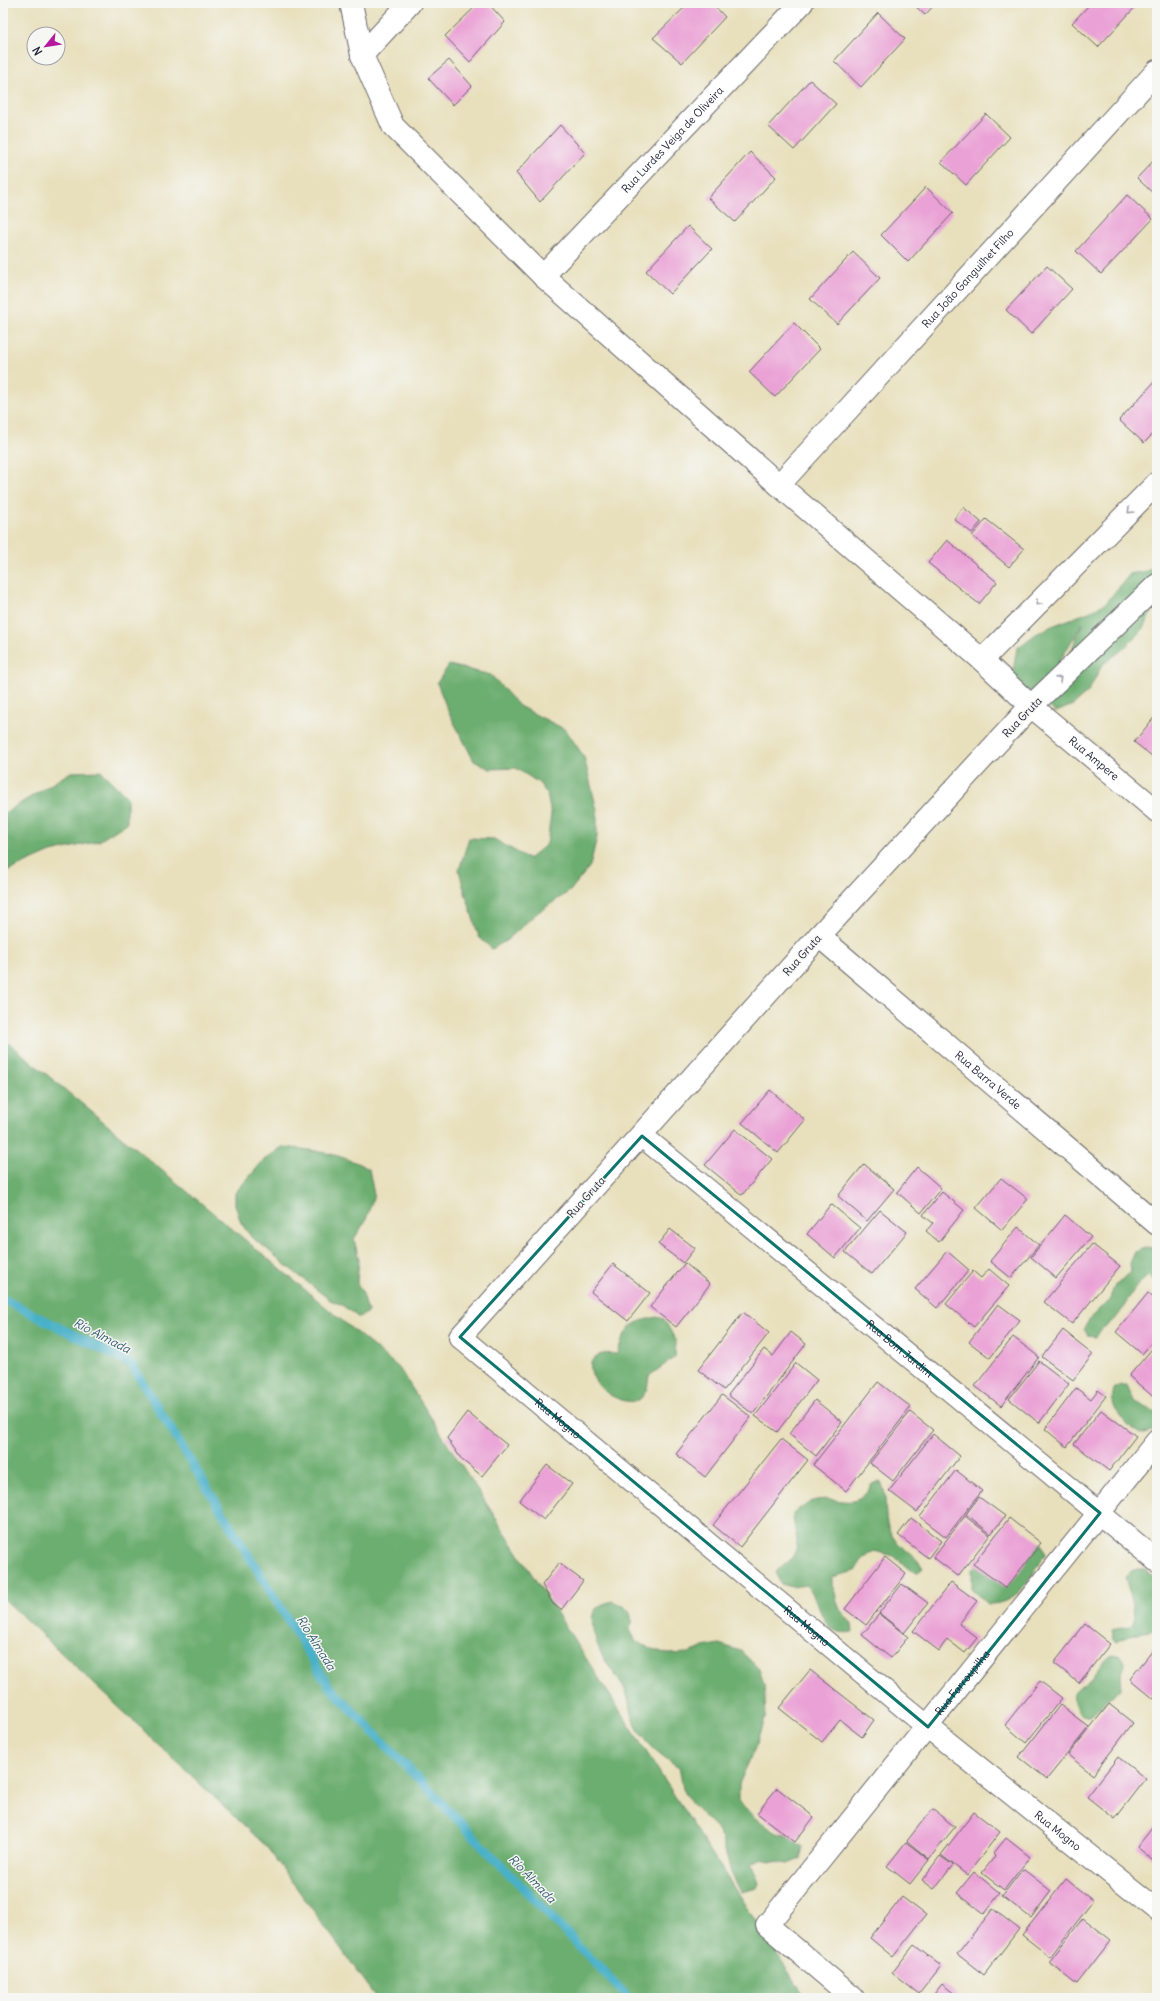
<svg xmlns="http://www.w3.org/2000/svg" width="1160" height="2001" viewBox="0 0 1160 2001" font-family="Delius,sans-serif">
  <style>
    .forest { fill: #6cad70; stroke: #476856 }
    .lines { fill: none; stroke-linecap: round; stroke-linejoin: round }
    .stream { stroke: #49b0c8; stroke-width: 9 }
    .building { fill: #eaa1d5 }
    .minor-casing { stroke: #676468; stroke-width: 24 }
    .minor { stroke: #fff; stroke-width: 22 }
    .oneway { stroke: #9c9ca7 }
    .marked { fill: none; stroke: #0f766e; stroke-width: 3; stroke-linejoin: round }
    .labels { text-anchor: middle; stroke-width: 3; stroke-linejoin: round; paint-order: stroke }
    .street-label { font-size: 11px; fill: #22223b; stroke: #f6f6f2 }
    .water-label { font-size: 12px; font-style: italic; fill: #325b73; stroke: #f6f6f2 }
  </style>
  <rect width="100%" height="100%" fill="#f6f6f2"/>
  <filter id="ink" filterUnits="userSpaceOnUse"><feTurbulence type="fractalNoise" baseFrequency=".025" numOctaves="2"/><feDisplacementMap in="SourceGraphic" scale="8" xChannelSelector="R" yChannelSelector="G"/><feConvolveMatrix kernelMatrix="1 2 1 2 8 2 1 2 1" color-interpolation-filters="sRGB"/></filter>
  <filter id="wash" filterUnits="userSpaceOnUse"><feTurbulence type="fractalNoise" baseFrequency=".012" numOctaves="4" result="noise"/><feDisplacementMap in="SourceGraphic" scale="16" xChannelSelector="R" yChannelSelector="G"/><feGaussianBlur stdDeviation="0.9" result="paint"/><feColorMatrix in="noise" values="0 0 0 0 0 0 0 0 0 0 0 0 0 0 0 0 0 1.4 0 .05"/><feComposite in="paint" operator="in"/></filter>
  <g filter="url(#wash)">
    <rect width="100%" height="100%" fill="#e8e0bd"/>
    <g class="forest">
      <polygon points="1157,567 1157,603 1140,633 1122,650 1102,665 1088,692 1073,705 1056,712 1049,707 1082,624 1035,702 1012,676 1017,648 1036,634 1052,626 1089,612 1106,603 1130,574 1146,571"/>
      <polygon points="449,665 491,675 519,706 566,730 584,757 597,810 597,837 590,866 570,891 537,913 507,940 492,949 479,937 463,886 459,870 469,838 494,839 529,859 547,844 551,814 547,794 539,783 516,768 490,769 474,761 448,711 437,683"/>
      <polygon points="101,771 127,797 127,823 99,841 51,852 3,873 3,814 71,772"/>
      <polygon points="3,1038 399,1368 805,1998 377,1998 266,1846 3,1598"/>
      <path d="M282,1147C314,1150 340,1153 369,1169L374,1195L366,1220L354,1239L359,1260L357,1283L363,1294L368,1312L359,1318L342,1305L330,1300L283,1263L266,1248L252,1238L241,1223L235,1205V1193L264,1160Z"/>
      <path d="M1147,1247L1157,1249V1282L1148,1276C1144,1280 1139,1283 1136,1287C1126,1300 1119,1323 1102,1328L1096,1337L1088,1336L1084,1329C1089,1317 1100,1311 1108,1301C1112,1296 1112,1289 1116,1284C1120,1280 1126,1277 1131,1272L1130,1263L1135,1252Z"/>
      <path d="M657,1317L664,1319L676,1341L675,1357L649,1376L647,1389L639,1401C599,1408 565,1347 617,1354C626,1327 630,1322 657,1317Z"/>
      <path d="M1120,1385H1127L1134,1401L1157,1413V1428L1155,1431C1152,1431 1146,1434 1143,1434C1136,1433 1130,1427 1127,1423C1116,1412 1110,1405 1114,1389Z"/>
      <path d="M880,1481C889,1493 882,1516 890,1532C897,1547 915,1553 923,1568L918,1572L910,1570L894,1556L874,1551L862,1560L855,1571L832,1577V1586C836,1591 835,1595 837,1601C839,1610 845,1617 852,1623L853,1632C820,1638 823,1604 806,1585L792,1587L781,1584L775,1573C779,1566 784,1566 789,1561C804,1544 793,1533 793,1514C800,1508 808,1501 817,1500C842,1496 856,1513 872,1484Z"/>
      <path d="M1038,1542L1042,1544L1045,1554C1032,1577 1018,1605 988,1604L972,1590V1569L978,1564Z"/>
      <path d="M1138,1569H1145L1157,1581V1631L1130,1635L1116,1641L1114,1639L1112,1630C1117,1628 1123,1629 1128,1627C1141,1619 1128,1589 1125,1578L1131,1571Z"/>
      <path d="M613,1601C629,1609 634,1612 630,1630L636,1641L649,1648L668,1654L689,1653L704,1647L719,1644L741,1651L759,1669L764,1684L766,1716L758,1741L739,1784V1804L769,1828L777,1833L788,1836L803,1847L800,1859L788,1864L760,1859L751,1863L759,1883L757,1888L741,1892L731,1873L722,1839L716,1829L690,1802L683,1789L679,1767C661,1756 644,1743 634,1722C629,1712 630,1700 625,1690C623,1684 617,1678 613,1672C602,1657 596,1645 593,1628C590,1609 597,1605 613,1601Z"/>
      <path d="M1112,1654C1119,1655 1123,1656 1125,1663L1120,1675L1121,1689L1116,1694L1107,1700L1093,1714L1089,1716H1081C1076,1709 1069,1697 1076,1690C1080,1685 1087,1683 1091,1678C1098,1669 1103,1661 1112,1654Z"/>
    </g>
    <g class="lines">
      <polyline class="stream" points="3,1299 131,1364 328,1685 629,1998"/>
    </g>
    <g id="blocks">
      <g class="building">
        <polygon points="479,3 488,3 505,22 470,62 445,36"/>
        <polygon points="689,3 712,3 725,17 682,63 653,38"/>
        <polygon points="912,3 936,3 925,15"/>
        <polygon points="1091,3 1139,3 1098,47 1072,23"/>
        <polygon points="878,13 905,39 861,87 834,61"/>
        <polygon points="449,60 472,86 453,105 428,78"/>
        <polygon points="810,80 836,104 794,150 768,126"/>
        <polygon points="986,114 1010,137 966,185 941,162"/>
        <polygon points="560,125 585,153 540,202 516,173"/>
        <polygon points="750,152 776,177 735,222 708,198"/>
        <polygon points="1157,157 1157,197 1137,178"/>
        <polygon points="926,187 953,213 908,262 881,235"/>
        <polygon points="1127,195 1153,219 1101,274 1076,251"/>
        <polygon points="688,226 712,249 670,294 646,271"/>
        <polygon points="853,252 880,278 837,324 810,299"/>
        <polygon points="1047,266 1072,289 1031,334 1006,310"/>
        <polygon points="794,323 820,349 775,397 749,372"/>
        <polygon points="1157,379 1157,430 1144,443 1119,420"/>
        <polygon points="963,507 981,522 972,533 954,519"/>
        <polygon points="986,519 1024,549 1009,567 972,536"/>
        <polygon points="947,540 997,582 979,604 928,563"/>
        <polygon points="1157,714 1157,760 1134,742"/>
        <polygon points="770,1090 805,1120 778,1153 742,1123"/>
        <polygon points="735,1129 772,1159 742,1195 705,1165"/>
        <polygon points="864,1164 894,1189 867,1221 838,1196"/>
        <polygon points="917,1167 941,1188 921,1213 897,1192"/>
        <polygon points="1001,1178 1028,1199 1002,1230 976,1208"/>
        <polygon points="942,1192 964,1210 939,1242 926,1231 933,1223 923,1215"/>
        <polygon points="831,1204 860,1228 835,1258 807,1234"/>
        <polygon points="880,1210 907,1232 872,1274 845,1252"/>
        <polygon points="1065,1215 1091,1237 1056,1278 1031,1257"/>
        <polygon points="1018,1227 1039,1245 1011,1278 990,1261"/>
        <polygon points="670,1229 695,1248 683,1263 658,1244"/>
        <polygon points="1092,1244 1120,1266 1072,1324 1044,1302"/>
        <polygon points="947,1251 969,1270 937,1308 915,1289"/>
        <polygon points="685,1263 710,1284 676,1327 650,1307"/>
        <polygon points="613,1264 650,1293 628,1321 591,1292"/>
        <polygon points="989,1269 1009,1286 974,1327 946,1304 973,1271 981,1278"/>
        <polygon points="1148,1293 1157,1301 1157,1336 1142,1354 1116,1332"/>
        <polygon points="998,1304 1020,1320 990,1358 969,1342"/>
        <polygon points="743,1312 769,1333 724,1390 698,1370"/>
        <polygon points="1063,1330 1093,1354 1073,1380 1042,1357"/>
        <polygon points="791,1332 806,1344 753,1414 728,1395 764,1349 773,1356"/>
        <polygon points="1013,1337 1039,1357 1001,1406 975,1386"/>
        <polygon points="1157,1343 1157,1400 1129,1376"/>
        <polygon points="1039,1361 1069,1384 1039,1423 1009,1399"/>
        <polygon points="796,1363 817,1380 777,1432 755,1416"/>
        <polygon points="878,1382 911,1407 846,1491 813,1465"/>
        <polygon points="1076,1388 1091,1399 1098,1390 1106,1396 1067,1447 1045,1429"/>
        <polygon points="722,1395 751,1417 705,1477 676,1454"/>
        <polygon points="815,1400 842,1422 816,1456 789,1434"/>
        <polygon points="1101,1410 1136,1436 1109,1471 1074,1444"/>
        <polygon points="467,1412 507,1445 482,1476 462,1460 447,1438"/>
        <polygon points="910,1412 933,1430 893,1481 870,1463"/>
        <polygon points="933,1434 960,1456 917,1512 889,1491"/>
        <polygon points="781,1439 808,1460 740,1547 713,1525"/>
        <polygon points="547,1465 572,1484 544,1520 519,1501"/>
        <polygon points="956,1470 982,1491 946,1537 920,1517"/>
        <polygon points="979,1497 1005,1516 991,1534 966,1514"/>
        <polygon points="965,1516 990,1535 958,1576 933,1557"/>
        <polygon points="911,1518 941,1541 928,1558 898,1535"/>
        <polygon points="1009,1518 1041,1543 1006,1588 973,1564"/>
        <polygon points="885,1557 906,1574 866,1625 845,1609"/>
        <polygon points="559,1563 583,1581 561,1610 553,1604 542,1585"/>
        <polygon points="951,1582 977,1601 959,1624 977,1638 965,1653 947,1639 939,1651 913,1631"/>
        <polygon points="902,1584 928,1603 904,1633 879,1613"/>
        <polygon points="879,1614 908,1637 891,1658 862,1635"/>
        <polygon points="1085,1624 1110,1644 1079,1683 1054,1663"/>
        <polygon points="1157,1645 1157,1696 1154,1699 1130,1679"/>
        <polygon points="810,1670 874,1720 862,1737 840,1720 822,1742 779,1708"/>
        <polygon points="1040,1681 1062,1698 1026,1743 1005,1725"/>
        <polygon points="1109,1704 1133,1723 1093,1775 1068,1755"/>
        <polygon points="1060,1705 1089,1727 1047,1779 1019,1757"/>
        <polygon points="1118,1757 1146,1779 1115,1819 1087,1797"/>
        <polygon points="777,1788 814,1817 795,1842 757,1813"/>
        <polygon points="932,1809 955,1827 929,1859 907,1841"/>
        <polygon points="974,1812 1000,1832 967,1875 941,1855"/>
        <polygon points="1157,1822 1157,1863 1137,1847"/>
        <polygon points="1006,1838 1030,1857 1004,1890 982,1873 996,1855 994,1853"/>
        <polygon points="906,1842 929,1860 910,1884 887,1866"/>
        <polygon points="940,1856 953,1865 934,1889 922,1880"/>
        <polygon points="1023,1869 1051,1891 1031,1918 1002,1896"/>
        <polygon points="974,1872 1000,1893 984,1914 957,1893"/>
        <polygon points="1066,1879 1093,1901 1050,1957 1022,1935"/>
        <polygon points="902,1897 926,1915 893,1957 870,1938"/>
        <polygon points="993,1909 1019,1929 984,1975 957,1954"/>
        <polygon points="1083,1918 1111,1940 1077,1984 1049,1962"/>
        <polygon points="914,1945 941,1966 919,1994 892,1973"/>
        <polygon points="942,1984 960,1998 931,1998"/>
      </g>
    </g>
  </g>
  <g filter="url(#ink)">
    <use href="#blocks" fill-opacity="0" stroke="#676468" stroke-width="1"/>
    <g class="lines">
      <g class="minor-casing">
        <g id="minor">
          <path id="s1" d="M351,3L362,55L393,126L543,276L779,485L982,660L1031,706L1157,811"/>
          <polyline points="362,55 410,3"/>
          <path id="s2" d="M543,276L802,3"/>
          <path id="s3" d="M779,485L1157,71"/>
          <path id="s4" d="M1157,585L1031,706L819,936L460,1337L928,1727L1157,1910"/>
          <polyline points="982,660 1157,483"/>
          <path id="s5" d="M819,936L1157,1224"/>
          <path id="s6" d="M642,1136L1157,1561"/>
          <path id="s7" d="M853,1998L767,1925L1157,1441"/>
        </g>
      </g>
      <use href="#minor" class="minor"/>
    </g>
    <defs><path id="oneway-chevron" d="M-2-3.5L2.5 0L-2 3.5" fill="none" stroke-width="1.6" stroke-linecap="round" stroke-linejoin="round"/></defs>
    <g class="oneway">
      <use href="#oneway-chevron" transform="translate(1130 511) rotate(135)"/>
      <use href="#oneway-chevron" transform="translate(1038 603) rotate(135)"/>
      <use href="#oneway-chevron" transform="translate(1059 679) rotate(-44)"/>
    </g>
  </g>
  <path class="marked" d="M642,1136L1100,1513L928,1727L460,1337Z"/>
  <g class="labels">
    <g class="street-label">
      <text dy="4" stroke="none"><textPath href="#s2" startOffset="188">Rua Lurdes Veiga de Oliveira</textPath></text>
      <text dy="4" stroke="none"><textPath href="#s3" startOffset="280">Rua João Ganguilhet Filho</textPath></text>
      <text transform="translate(1022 717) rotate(-46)" y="4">Rua Gruta</text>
      <text dy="4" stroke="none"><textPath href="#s1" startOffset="1075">Rua Ampere</textPath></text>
      <text transform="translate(802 955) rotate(-48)" y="4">Rua Gruta</text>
      <text dy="4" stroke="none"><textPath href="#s5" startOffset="222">Rua Barra Verde</textPath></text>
      <text transform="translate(586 1197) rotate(-48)" y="4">Rua Gruta</text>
      <text dy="4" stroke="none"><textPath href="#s6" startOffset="334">Rua Bom Jardim</textPath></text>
      <text dy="4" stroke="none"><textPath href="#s4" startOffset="1153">Rua Mogno</textPath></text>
      <text dy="4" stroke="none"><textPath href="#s4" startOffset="1477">Rua Mogno</textPath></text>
      <text dy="4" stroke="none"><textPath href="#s7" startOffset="424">Rua Farroupilha</textPath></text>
      <text dy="4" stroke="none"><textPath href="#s4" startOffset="1801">Rua Mogno</textPath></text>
    </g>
    <g class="water-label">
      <text transform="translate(102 1336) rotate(27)" y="4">Río Almada</text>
      <text transform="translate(316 1643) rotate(58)" y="4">Río Almada</text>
      <text transform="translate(532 1879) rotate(46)" y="4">Río Almada</text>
    </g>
  </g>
  <rect width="1160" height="2001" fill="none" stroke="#f6f6f2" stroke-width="16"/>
  <g transform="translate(46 46) rotate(240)"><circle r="19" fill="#f6f6f2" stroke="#a1a1a9"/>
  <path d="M0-3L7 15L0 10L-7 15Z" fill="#b5179e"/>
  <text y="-6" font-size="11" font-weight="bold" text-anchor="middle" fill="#22223b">N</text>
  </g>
</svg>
